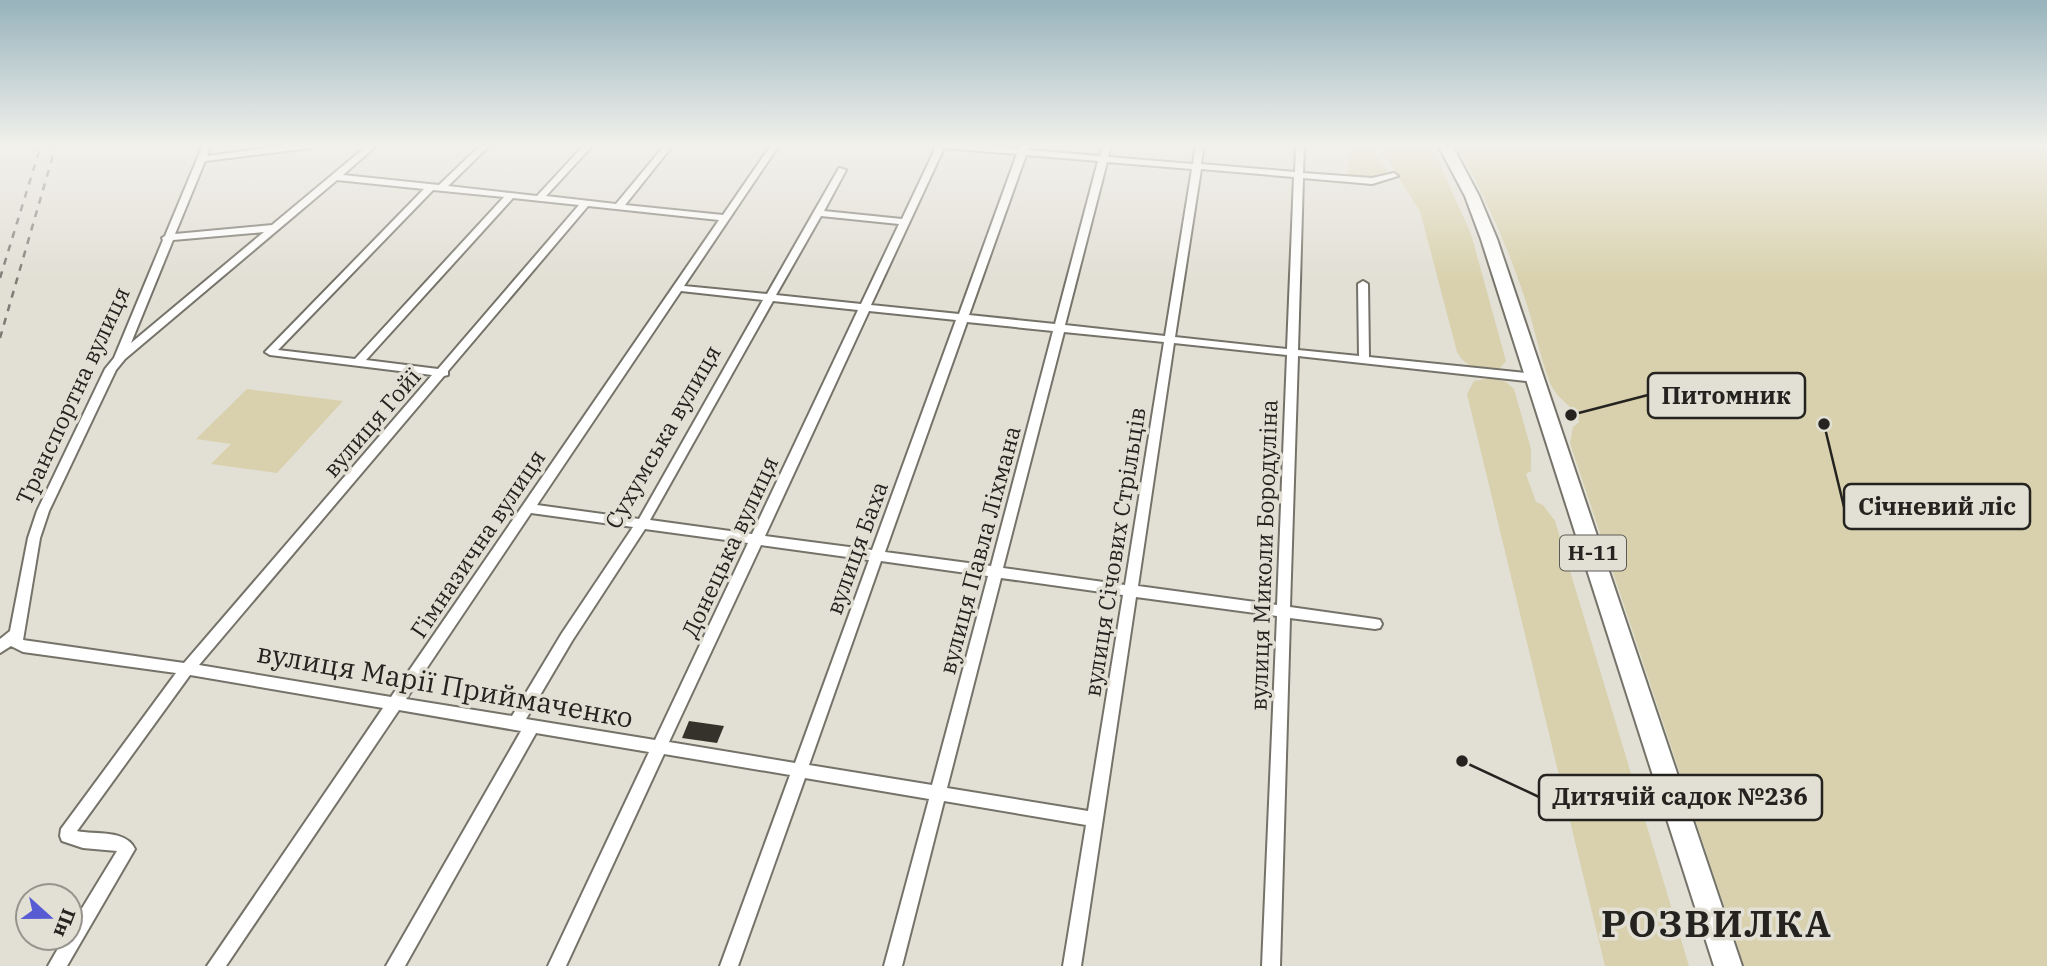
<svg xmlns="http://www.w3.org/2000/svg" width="2047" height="966" viewBox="0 0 2047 966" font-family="'IBM Plex Serif',serif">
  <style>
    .green { fill: #d9d1ad }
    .building { fill: #34322a }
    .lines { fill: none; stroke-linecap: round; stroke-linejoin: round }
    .street-casing { stroke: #757369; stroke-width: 4 }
    .primary-casing { stroke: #757369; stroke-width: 4 }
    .street { fill: #fff; fill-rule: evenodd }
    .primary { fill: #fff; fill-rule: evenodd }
    .rail { stroke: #7d7b74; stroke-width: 2.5; stroke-dasharray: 7 7; stroke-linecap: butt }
    .labels { text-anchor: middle; stroke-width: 7; stroke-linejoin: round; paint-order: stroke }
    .shield { fill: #e2dfd5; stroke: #5d5b56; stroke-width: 2 }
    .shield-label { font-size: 21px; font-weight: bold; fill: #24231f }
    .street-label { font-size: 23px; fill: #24231f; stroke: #e2dfd5 }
    .near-street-label { font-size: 28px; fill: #24231f; stroke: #e2dfd5 }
    .near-district-label { font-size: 37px; font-weight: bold; letter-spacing: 2px; fill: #24231f; stroke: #e2dfd5 }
    .leader { fill: none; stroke: #24231f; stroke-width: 2.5 }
    .callout-dot { fill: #24231f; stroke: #e2dfd5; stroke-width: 2.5 }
    .callout { fill: #e2dfd5; stroke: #24231f; stroke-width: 2.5 }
    .callout-label { font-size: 24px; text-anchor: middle; font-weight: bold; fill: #24231f }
  </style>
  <rect width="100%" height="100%" fill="#e2dfd5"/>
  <g class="green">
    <polygon points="1350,145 1370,145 1391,177 1372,181 1347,179"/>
    <path d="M1378,145H1430L1434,152L1471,234L1506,361L1500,368C1482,371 1466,369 1457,352L1420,211Z"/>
    <path d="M1457,145H2047V966H1744L1570,443L1573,427L1579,422C1572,402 1557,402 1549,380C1540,356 1535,331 1528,308C1510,251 1485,196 1457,145Z"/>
    <polygon points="1492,378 1506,382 1514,389 1531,449 1531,471 1526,474 1536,502 1543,505 1555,521 1689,966 1605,966 1467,394 1474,381"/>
    <polygon points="247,389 343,401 277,473 211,464 231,444 196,439"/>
  </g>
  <polygon class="building" points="689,721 724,726 717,743 682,738"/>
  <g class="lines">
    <g class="street-casing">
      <path id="street" d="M203,145H211L207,156L291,145H314L310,148L205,161L175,234L272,225L368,145H377L343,175L439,185L481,145H490L448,186L537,196L584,145H593L546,196L616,204L665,145H673L625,205L723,215L771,145H779L684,286L767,294L839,168L846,170L824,211L902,219L936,147L933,145H967L1019,149L1021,145H1029L1028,150L1100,156L1103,145H1111L1108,157L1193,164L1196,145H1204L1201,164L1295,172L1296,145H1304L1303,173L1372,178L1394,173L1398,176L1372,184L1303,178L1298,350L1359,356L1358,284L1363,281L1368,284L1369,357L1536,374L1542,378L1536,382L1298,356L1290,607L1375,619L1380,620L1382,624L1380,628L1375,629L1290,618L1280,966H1262L1277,616L1136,597L1081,966H1063L1086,825L944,801L902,966H884L929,799L805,778L738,966H720L790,775L664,754L566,966H548L649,752L536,733L405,966H386L521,731L399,710L226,966H207L383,708L190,675L77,831C94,835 126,829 135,849L67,966H48L64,938H70V928L117,851L83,848L62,841L60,836L61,829L176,673L23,652L11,646L0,653V639L10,631L28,538L37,511L105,369L114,358L163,240L162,238L165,236ZM944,148L1017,154L959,314L871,305ZM1026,155L1098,161L1055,324L969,315ZM1107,162L1192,169L1165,336L1065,325ZM1201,169L1294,177L1287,349L1175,337ZM337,180L424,189L265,352L270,355L432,375L184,663L23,640L40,538L49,511L116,370L125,359ZM433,190L504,197L355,359L278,350ZM513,198L579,205L438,369L366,360ZM588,206L719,220L391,697L199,665L444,376L448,375V371ZM821,216L899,224L861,304L776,295ZM264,232L131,343L173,240ZM681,291L763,300L639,519L537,505ZM773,301L858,310L752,534L650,520ZM869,311L956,320L872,550L765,536ZM967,322L1053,331L991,566L885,552ZM1064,332L1164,342L1125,585L1003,568ZM1174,343L1287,355L1277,605L1138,586ZM531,513L633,527L562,633L512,716L406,699ZM645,529L748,543L655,740L526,719L572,641ZM761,545L869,560L795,763L669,742ZM881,561L988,576L932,785L809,765ZM1001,578L1123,595L1088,811L947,788Z"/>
    </g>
    <g class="primary-casing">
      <polygon id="primary" points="1438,145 1452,145 1479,196 1497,239 1742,966 1714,966 1481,239 1465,196"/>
    </g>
    <use href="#street" class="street"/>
    <use href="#primary" class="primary"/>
    <g class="rail">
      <polyline points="0,278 41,145"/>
      <polyline points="0,338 56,145"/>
    </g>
  </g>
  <linearGradient id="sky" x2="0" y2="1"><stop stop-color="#97b3bc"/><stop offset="0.52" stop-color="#f2f1ec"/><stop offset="1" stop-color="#f2f1ec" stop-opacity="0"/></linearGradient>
  <rect width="2047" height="280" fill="url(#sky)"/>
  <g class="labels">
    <rect class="shield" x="1560" y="535.5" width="66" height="35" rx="5"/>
    <g class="shield-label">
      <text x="1593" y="560">Н-11</text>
    </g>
    <g class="street-label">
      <text transform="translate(73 396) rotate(-65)" y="8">Транспортна вулиця</text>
      <text transform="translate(372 423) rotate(-49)" y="8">вулиця Гойї</text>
      <text transform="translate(663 437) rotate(-60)" y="8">Сухумська вулиця</text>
      <text transform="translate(478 544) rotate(-56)" y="8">Гімназична вулиця</text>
      <text transform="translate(730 547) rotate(-65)" y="8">Донецька вулиця</text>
      <text transform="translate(857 548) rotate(-70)" y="8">вулиця Баха</text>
      <text transform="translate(980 550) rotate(-75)" y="8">вулиця Павла Ліхмана</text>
      <text transform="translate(1115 552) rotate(-81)" y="8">вулиця Січових Стрільців</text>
      <text transform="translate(1264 555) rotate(-88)" y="8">вулиця Миколи Бородуліна</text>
    </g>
    <g class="near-street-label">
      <text transform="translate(445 685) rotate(10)" y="10">вулиця Марії Приймаченко</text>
    </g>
    <g class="near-district-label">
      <text x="1717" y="937">РОЗВИЛКА</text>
    </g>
  </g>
  <path class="leader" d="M1571 415L1648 395M1824 424L1844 507M1462 761L1539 797"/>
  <g class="callout-dot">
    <circle cx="1571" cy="415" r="7"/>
    <circle cx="1824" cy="424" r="7"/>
    <circle cx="1462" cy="761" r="7"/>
  </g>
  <g class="callout">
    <rect x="1648" y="373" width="157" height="45" rx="7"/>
    <rect x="1844" y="484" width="186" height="45" rx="7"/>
    <rect x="1539" y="775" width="283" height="45" rx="7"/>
  </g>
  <g class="callout-label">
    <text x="1726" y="404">Питомник</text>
    <text x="1937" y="515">Січневий ліс</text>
    <text x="1680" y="805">Дитячій садок №236</text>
  </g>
  <g transform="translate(49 917) rotate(111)"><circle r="33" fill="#e2dfd5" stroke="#96948c" stroke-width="2"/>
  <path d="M0-5L12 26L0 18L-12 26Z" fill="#575cd3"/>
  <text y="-10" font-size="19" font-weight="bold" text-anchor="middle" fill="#24231f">Пн</text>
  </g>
</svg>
